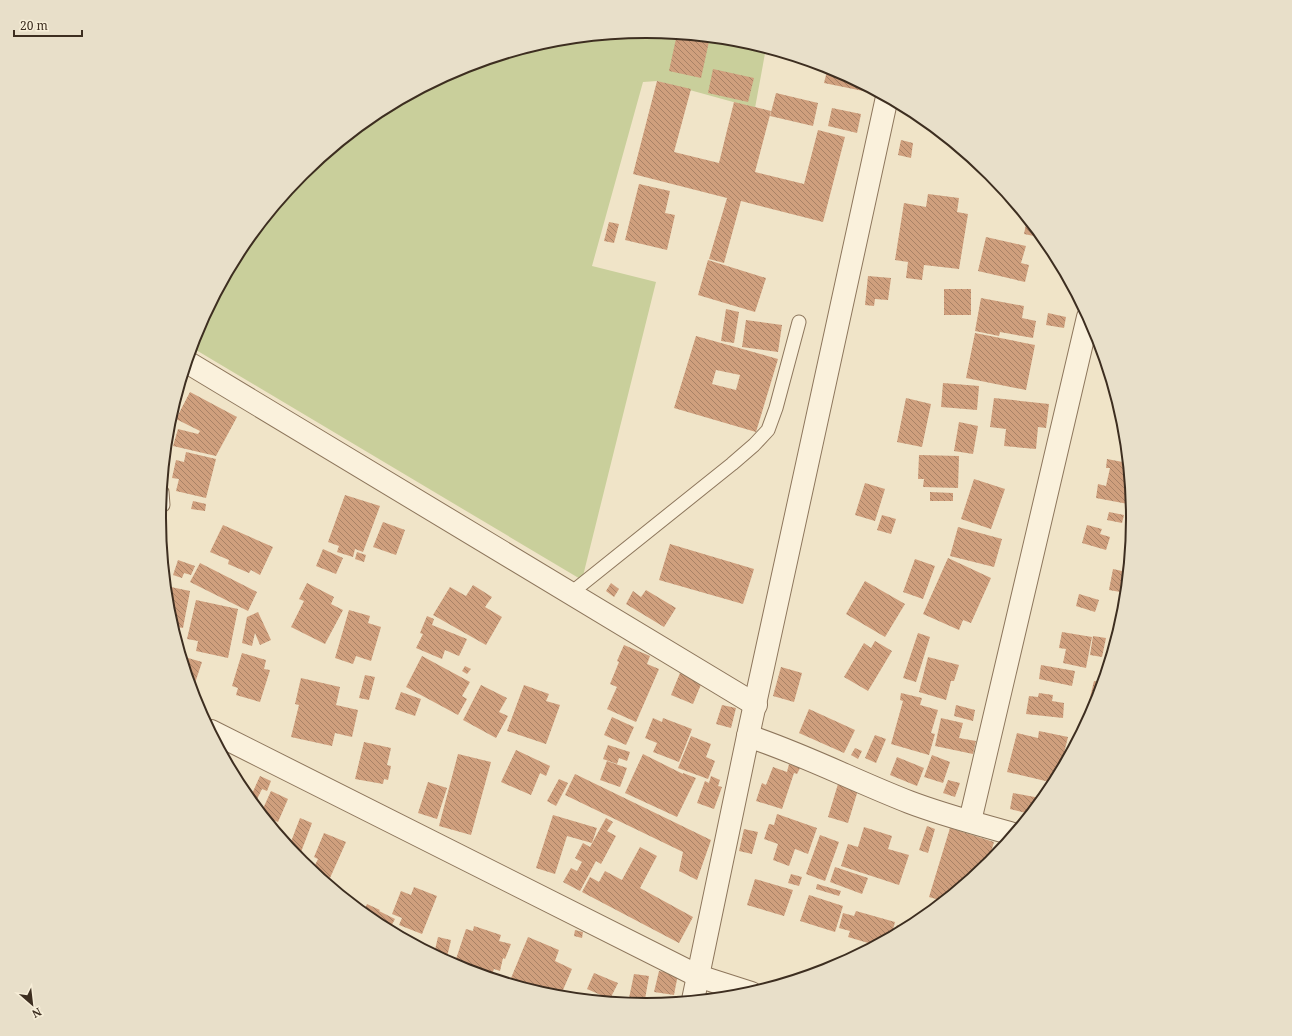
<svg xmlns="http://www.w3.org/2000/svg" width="1292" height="1036" viewBox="0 0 1292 1036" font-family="'Noto Serif',serif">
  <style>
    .green { fill: #c9cf9b }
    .building { fill: url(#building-back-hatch); fill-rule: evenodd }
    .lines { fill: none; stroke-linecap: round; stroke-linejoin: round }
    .service-casing { stroke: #8d765c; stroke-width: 15 }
    .minor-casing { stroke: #8d765c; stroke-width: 24 }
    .service { stroke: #faf1dc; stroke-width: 13 }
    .minor { stroke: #faf1dc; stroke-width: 22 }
    .rim { fill: none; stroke: #3d2e20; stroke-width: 2 }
  </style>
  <defs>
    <pattern id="building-back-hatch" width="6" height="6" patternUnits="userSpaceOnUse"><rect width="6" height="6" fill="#cf9f7d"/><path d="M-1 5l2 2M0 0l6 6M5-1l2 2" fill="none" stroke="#a98266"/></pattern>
  </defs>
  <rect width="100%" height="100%" fill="#f0e4c8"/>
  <polygon class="green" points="646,31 741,40 766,48 755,108 657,81 643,82 592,266 656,282 582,580 191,347 196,331 241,247 302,173 376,113 460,68 551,40"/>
  <g class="building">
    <polygon points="677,34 710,37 701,78 669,71"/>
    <polygon points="828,67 869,88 868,92 824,83"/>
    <polygon points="713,69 754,78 748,102 708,93"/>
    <polygon points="657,81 691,89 674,152 719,163 734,102 771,111 755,172 804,184 818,130 845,137 823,222 741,201 724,263 709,259 727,198 633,174"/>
    <polygon points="776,93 818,103 813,126 770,116"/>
    <polygon points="832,108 861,114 857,133 828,126"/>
    <polygon points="901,140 913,143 911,158 898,155"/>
    <polygon points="639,184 670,191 665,213 675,215 667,250 625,240"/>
    <polygon points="928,194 959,198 957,212 968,214 959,269 924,265 922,280 906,278 908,262 895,260 904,203 926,207"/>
    <polygon points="1027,219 1040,234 1039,237 1024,234"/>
    <polygon points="609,222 619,224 614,243 604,241"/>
    <polygon points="986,237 1026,246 1021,263 1029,265 1025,282 978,271"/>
    <polygon points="708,260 766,278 755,312 698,295"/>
    <polygon points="868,276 891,278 888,300 875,299 874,306 865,305"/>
    <rect x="944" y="289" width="27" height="26"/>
    <polygon points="981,298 1024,306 1022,318 1036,321 1033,338 1000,332 999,336 975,331"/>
    <polygon points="726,309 739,312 734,343 721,341"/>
    <polygon points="1048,313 1066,317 1064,328 1046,325"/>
    <polygon points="746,320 782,325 778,352 742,347"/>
    <polygon points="975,333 1035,345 1026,390 966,378"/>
    <path d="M696,336L778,359L756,432L674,408ZM716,370L740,375L736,390L712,384Z"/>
    <polygon points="943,383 979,386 977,410 941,407"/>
    <polygon points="190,392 237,417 216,456 173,446 178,429 198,434 200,431 176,419"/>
    <polygon points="906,398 931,404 922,447 897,442"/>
    <polygon points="994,398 1049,404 1046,428 1038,427 1036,449 1004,446 1006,429 990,427"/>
    <polygon points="1121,414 1124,423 1125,434 1117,432"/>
    <polygon points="959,422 978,426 973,454 954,451"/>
    <polygon points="186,452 216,459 206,498 176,491 179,479 172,478 176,460 184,462"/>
    <polygon points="919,455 959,456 958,488 923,487 924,479 918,479"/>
    <polygon points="1107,459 1128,463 1130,492 1128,504 1096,498 1098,484 1106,486 1110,468 1106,468"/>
    <polygon points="974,479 1005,489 991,529 961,519"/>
    <polygon points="865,483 885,489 875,521 855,515"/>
    <polygon points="930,492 953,493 953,501 930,501"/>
    <polygon points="345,495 380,506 363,552 355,549 353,557 337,552 339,546 328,542"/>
    <polygon points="193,501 206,504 205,511 191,509"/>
    <polygon points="1109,512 1124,515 1122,523 1107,520"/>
    <polygon points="882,515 896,519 891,534 877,530"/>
    <polygon points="383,522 405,530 396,555 373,547"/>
    <polygon points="223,525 273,547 260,575 251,570 249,573 228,564 229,560 210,552"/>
    <polygon points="1087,525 1102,529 1100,534 1110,537 1106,550 1082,543"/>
    <polygon points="958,527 1002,539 994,567 950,556"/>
    <polygon points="1128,542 1131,543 1126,593 1109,590 1113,569 1122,571"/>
    <polygon points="670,544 754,569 743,604 659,580"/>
    <polygon points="323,549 343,558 336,574 316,566"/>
    <polygon points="357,552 366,555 364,562 355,559"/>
    <polygon points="948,558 991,578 971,623 963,620 959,630 923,614"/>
    <polygon points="915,559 935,566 923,599 903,592"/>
    <polygon points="178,560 195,566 191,575 184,573 182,578 173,575"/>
    <polygon points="200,563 257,592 248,611 190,582"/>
    <polygon points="865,581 905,604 885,637 846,614"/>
    <polygon points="307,583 334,597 331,604 343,610 325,644 291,627 304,601 299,599"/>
    <polygon points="611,583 619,589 614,597 606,591"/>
    <polygon points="473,585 492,597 485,607 502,617 486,645 433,615 450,587 466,596"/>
    <polygon points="166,586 190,591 183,628 172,626 168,613"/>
    <polygon points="646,590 676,608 664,627 626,604 633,591 641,597"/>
    <polygon points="1079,594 1099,600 1095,612 1076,606"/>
    <polygon points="196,600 238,609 228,658 196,651 198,641 187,639"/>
    <polygon points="349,610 370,616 368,623 381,627 371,661 356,656 353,664 335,658"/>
    <polygon points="258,612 271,640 260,645 255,633 252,646 242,643 247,617"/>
    <polygon points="427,616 434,619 432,625 467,639 459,656 445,650 442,659 416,648 423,634 420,633"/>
    <polygon points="1062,632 1092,637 1086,668 1063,663 1066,649 1059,648"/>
    <polygon points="918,633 930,637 916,682 903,678"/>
    <polygon points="1093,636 1106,638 1102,657 1090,655"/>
    <polygon points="1113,639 1116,639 1104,676 1102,676 1106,657 1109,658"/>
    <polygon points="875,641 892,651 868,691 844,677 864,643 871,648"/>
    <polygon points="624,645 650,656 647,664 659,669 636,722 607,709 617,687 610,684 619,662 617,661"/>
    <polygon points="242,653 266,660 264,669 270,670 260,702 236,695 238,688 232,686"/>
    <polygon points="181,656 202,662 192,692 189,682"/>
    <polygon points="422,656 470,682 462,696 467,699 458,715 406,687"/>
    <polygon points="928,657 959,665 954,681 951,681 946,700 919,692"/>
    <polygon points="1041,665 1075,671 1072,686 1039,679"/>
    <polygon points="465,666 471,669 467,674 462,671"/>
    <polygon points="781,667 802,673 794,702 773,696"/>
    <polygon points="680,673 702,682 693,704 671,695"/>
    <polygon points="365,675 375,677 369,700 359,698"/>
    <polygon points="301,678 340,687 336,705 358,710 352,737 335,733 332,746 291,737 299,705 295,704"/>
    <polygon points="1094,681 1102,683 1096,705 1088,719 1085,718"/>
    <polygon points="481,685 507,698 499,712 508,716 496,738 463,720"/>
    <polygon points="524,685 549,694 546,701 560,705 546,744 507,731"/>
    <polygon points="401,692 421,699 415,716 395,709"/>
    <polygon points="901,693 922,698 920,705 938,710 931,733 935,734 929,755 891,744 903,701 900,700"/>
    <polygon points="1039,693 1053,695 1052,701 1064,703 1063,718 1026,714 1029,696 1038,697"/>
    <polygon points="722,705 736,708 731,728 716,724"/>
    <polygon points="956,705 975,710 973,721 954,716"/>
    <polygon points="809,709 855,730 844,753 799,733"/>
    <polygon points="612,717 634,727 626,745 604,735"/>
    <polygon points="653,718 662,722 663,718 692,729 679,762 653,752 657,743 645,738"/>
    <polygon points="941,718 963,723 959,738 976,741 973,754 935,746"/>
    <polygon points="1039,731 1068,737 1059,773 1054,783 1007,772 1017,733 1038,738"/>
    <polygon points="875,735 886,739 876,763 865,758"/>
    <polygon points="691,736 711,744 706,757 715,761 708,779 678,768"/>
    <polygon points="364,742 391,748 387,765 391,766 388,780 384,779 383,784 355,779"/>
    <polygon points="608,745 630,752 627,761 619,758 617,764 603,759"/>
    <polygon points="855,748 862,751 858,759 851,755"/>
    <polygon points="516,750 550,766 546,776 540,773 531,795 501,782"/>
    <polygon points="458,754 491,762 471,835 439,826"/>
    <polygon points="643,754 683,774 683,773 696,778 677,817 625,793"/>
    <polygon points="932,755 950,762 943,783 924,777"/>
    <polygon points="897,757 924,768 917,786 890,775"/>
    <polygon points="607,761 627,768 620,787 600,780"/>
    <polygon points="789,764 800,768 797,774 794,773 782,809 756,801 762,783 766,785 773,767 787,772"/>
    <polygon points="575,774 711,840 697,880 679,871 683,852 565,795"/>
    <polygon points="260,776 271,781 267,791 262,789 257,799 251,796"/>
    <polygon points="711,776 720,780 718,786 722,787 714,809 697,803 705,781 709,783"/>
    <polygon points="559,779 568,783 556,806 547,801"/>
    <polygon points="948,780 960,783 955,797 943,793"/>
    <polygon points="428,782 447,788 437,819 418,813"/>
    <polygon points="838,784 858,790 848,823 828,817"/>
    <polygon points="271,791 288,799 278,822 263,816 261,813"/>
    <polygon points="1013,793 1040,798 1039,803 1030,814 1010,809"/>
    <polygon points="777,814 817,828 808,854 795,849 789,866 773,860 778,844 764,839 769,824 774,825"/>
    <polygon points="553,815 597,828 592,843 567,836 555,874 536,868"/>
    <polygon points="300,818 312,823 301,852 289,847"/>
    <polygon points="606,818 613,822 607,831 616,836 601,864 596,861 580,891 563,882 571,868 577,871 582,862 575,858 583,843 590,847"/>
    <polygon points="927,826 935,829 928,853 919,850"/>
    <polygon points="864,827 892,836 888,849 909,855 899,885 841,866 848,844 858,847"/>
    <polygon points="950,828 994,842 987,865 943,901 929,897"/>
    <polygon points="744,829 758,832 752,854 739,851"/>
    <polygon points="324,833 346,842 330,878 312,871 318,859 314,857"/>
    <polygon points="820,835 839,842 825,881 806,874"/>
    <polygon points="640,847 657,856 640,888 693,917 679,943 582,892 590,877 599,882 605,871 622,880"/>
    <polygon points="835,867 868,878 862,894 830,882"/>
    <polygon points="791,874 802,877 799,886 788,883"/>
    <polygon points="755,879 793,890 784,916 747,905"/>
    <polygon points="817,884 841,891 839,896 816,889"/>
    <polygon points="414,887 437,896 422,934 399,925 402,918 392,914 401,891 411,895"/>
    <polygon points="809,895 843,906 835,932 800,921"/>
    <polygon points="367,904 380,910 379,911 395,919 389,930 375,923 363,913"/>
    <polygon points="856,911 895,922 891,937 875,945 848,937 850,931 839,928 843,913 854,916"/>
    <polygon points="897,925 907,928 894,935"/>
    <polygon points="474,926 501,935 499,941 511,944 505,959 503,958 500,971 494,969 491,977 459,968 454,965 466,929 473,931"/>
    <polygon points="575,930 583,932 582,938 574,936"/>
    <polygon points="438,937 451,940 446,961 434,954"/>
    <polygon points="528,937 559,950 555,961 572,969 560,997 537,987 535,991 509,983"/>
    <polygon points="659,971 678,974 674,995 654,992"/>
    <polygon points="594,973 618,983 610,999 587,989"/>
    <polygon points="634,974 649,976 644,1005 628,1003"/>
  </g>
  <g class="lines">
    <g class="service-casing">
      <g id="service">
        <polyline points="162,492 163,505"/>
        <polyline points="571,593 732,464 754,445 768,430 776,408 799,322"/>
      </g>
    </g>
    <g class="minor-casing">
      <g id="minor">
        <polyline points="187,362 756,705"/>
        <polyline points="211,731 698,976 751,993"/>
        <path d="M748,736C803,754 855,781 909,802C943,815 978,824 1013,834"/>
        <polyline points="970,821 1088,317"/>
        <polyline points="693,1000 748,736 887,97"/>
      </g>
    </g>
    <use href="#service" class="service"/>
    <use href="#minor" class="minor"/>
  </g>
  <path d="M0 0H1292V1036H0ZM166 518a480 480 0 1 1 960 0a480 480 0 1 1-960 0Z" fill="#e8dfc9" fill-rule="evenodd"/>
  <path class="rim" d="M166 518a480 480 0 1 1 960 0a480 480 0 1 1-960 0Z"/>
  <g transform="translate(32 1004) rotate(152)" stroke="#f7eed8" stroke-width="3" paint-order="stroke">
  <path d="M0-3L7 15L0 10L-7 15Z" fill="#3d2e20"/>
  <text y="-6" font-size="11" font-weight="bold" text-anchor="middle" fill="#3d2e20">N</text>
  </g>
  <path d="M14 30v6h68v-6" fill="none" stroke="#3d2e20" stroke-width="2"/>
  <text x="20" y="30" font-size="12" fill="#3d2e20" stroke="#f7eed8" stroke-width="3" paint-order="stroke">20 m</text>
</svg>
